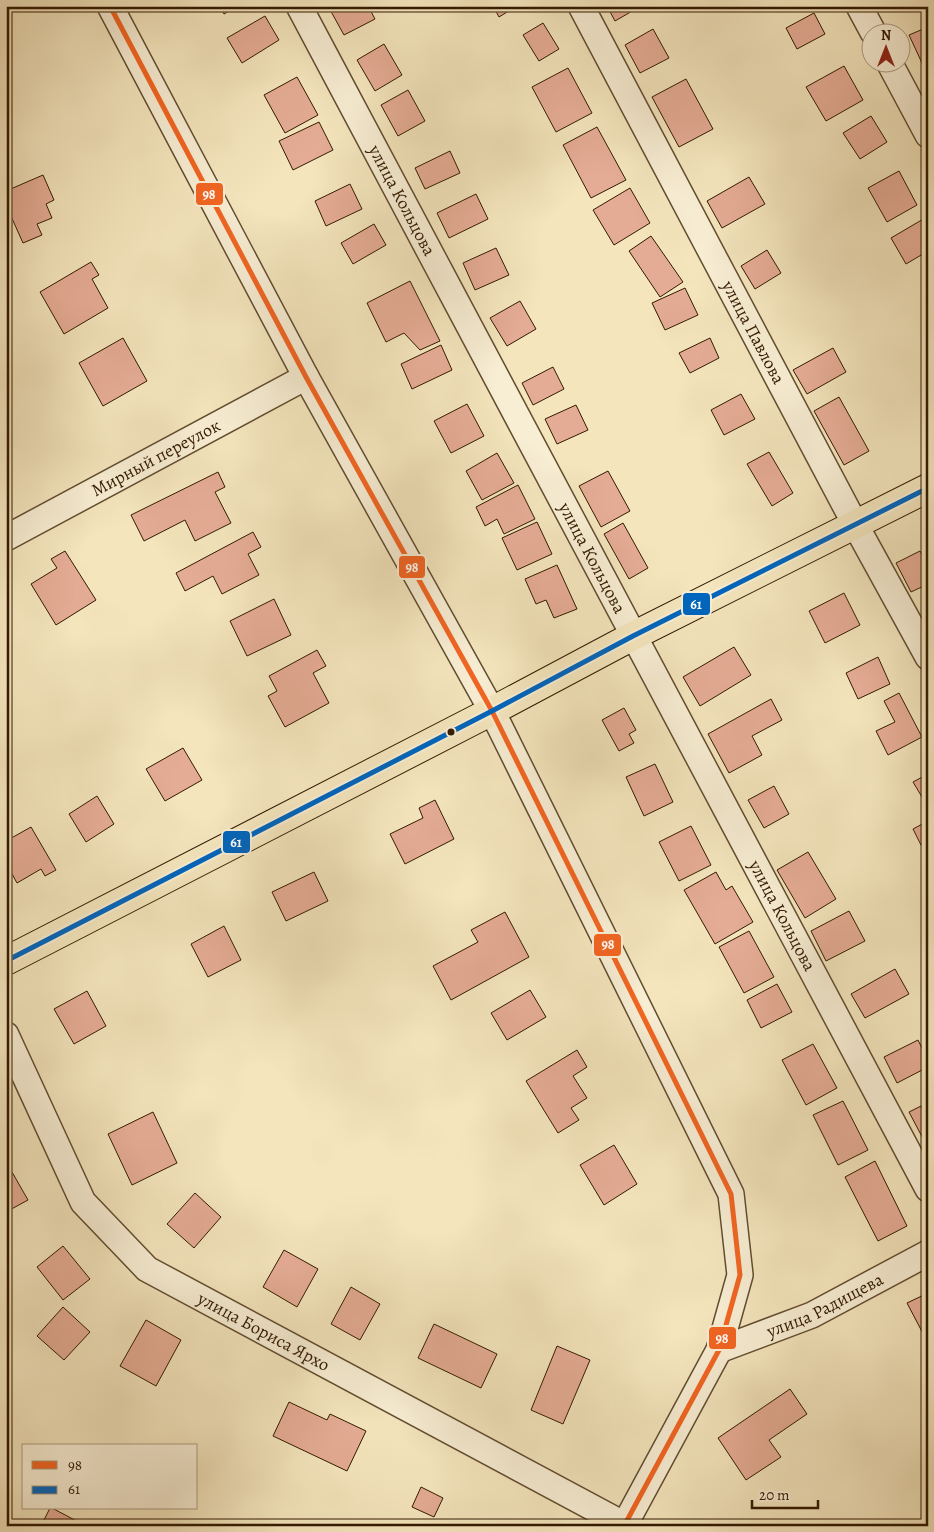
<svg xmlns="http://www.w3.org/2000/svg" width="934" height="1532" viewBox="0 0 934 1532" font-family="Alegreya,serif">
  <style>
    .building { fill: #e5ac95; stroke: #321a00 }
    .lines { fill: none; stroke-linecap: round; stroke-linejoin: round }
    .minor-casing { stroke: #624d2f; stroke-width: 28 }
    .major-casing { stroke: #321a00; stroke-width: 30 }
    .minor { stroke: #f8eed4; stroke-width: 25 }
    .major { stroke: #f4e5bd; stroke-width: 28 }
    .bus-1-casing { stroke: #f8eed4; stroke-width: 9 }
    .bus-2-casing { stroke: #f8eed4; stroke-width: 9 }
    .bus-1 { stroke: #f26522; stroke-width: 5 }
    .bus-2 { stroke: #0065bd; stroke-width: 5 }
    .bus-dot { fill: #321a00; stroke: #f8eed4; stroke-width: 2 }
    .labels { text-anchor: middle; stroke-width: 5; stroke-linejoin: round; paint-order: stroke }
    .street-label { font-size: 18px; fill: #321a00; stroke: #f8eed4 }
    .line-badge { stroke: #f8eed4; stroke-width: 2 }
    .badge-label { font-size: 14px; text-anchor: middle; font-weight: bold; fill: #fff }
  </style>
  <rect width="100%" height="100%" fill="#f4e5bd"/>
  <filter id="stains"><feTurbulence type="fractalNoise" baseFrequency=".004" numOctaves="4"/><feColorMatrix values="0 0 0 0 .2 0 0 0 0 .09 0 0 0 0 .02 0 0 0 .5 -.17"/></filter>
  <radialGradient id="worn" r=".72"><stop offset=".6" stop-color="#630" stop-opacity="0"/><stop offset="1" stop-color="#630" stop-opacity=".3"/></radialGradient>
  <g class="building">
    <polygon points="219,6 238,6 224,14"/>
    <polygon points="328,6 368,6 375,19 344,35"/>
    <polygon points="493,6 517,6 499,17"/>
    <polygon points="607,6 641,6 615,21"/>
    <polygon points="814,13 825,34 797,49 786,28"/>
    <polygon points="265,16 279,40 242,63 227,38"/>
    <polygon points="543,23 559,49 539,61 523,35"/>
    <polygon points="928,27 928,76 909,35"/>
    <polygon points="653,29 669,58 640,73 625,45"/>
    <polygon points="384,44 402,75 375,91 357,60"/>
    <polygon points="844,66 863,100 826,121 806,87"/>
    <polygon points="568,68 592,113 556,132 532,87"/>
    <polygon points="297,77 318,115 285,133 264,95"/>
    <polygon points="686,79 713,129 679,147 652,97"/>
    <polygon points="408,90 425,121 398,136 381,105"/>
    <polygon points="871,116 887,142 860,159 843,133"/>
    <polygon points="319,122 333,150 293,170 279,141"/>
    <polygon points="597,127 626,180 591,198 563,145"/>
    <polygon points="450,151 460,173 425,189 415,168"/>
    <polygon points="899,171 917,205 887,222 868,188"/>
    <polygon points="43,175 54,200 46,204 52,218 37,224 42,235 23,243 6,205 6,191"/>
    <polygon points="749,177 765,204 722,228 707,201"/>
    <polygon points="350,184 362,209 326,226 315,201"/>
    <polygon points="630,188 650,223 614,245 593,210"/>
    <polygon points="476,194 488,219 449,238 437,213"/>
    <polygon points="925,218 928,223 928,251 906,264 891,238"/>
    <polygon points="374,224 386,245 353,264 341,243"/>
    <polygon points="651,236 683,282 660,297 629,251"/>
    <polygon points="496,248 509,275 475,290 463,263"/>
    <polygon points="767,250 781,273 755,289 741,266"/>
    <polygon points="91,262 99,275 92,279 108,308 64,334 40,292"/>
    <polygon points="410,281 440,341 420,350 404,333 386,342 367,303"/>
    <polygon points="685,288 698,315 665,330 652,303"/>
    <polygon points="520,301 536,329 507,346 490,318"/>
    <polygon points="123,338 147,381 103,406 79,363"/>
    <polygon points="710,338 719,358 690,373 679,353"/>
    <polygon points="441,345 452,370 412,389 401,364"/>
    <polygon points="833,348 846,372 807,394 793,370"/>
    <polygon points="553,367 564,389 533,405 522,383"/>
    <polygon points="741,394 755,419 724,435 711,410"/>
    <polygon points="839,397 869,451 844,465 814,411"/>
    <polygon points="467,404 484,436 451,453 434,421"/>
    <polygon points="576,405 588,430 557,444 545,419"/>
    <polygon points="769,452 793,493 772,506 747,464"/>
    <polygon points="497,453 514,483 482,500 466,471"/>
    <polygon points="608,471 630,511 601,527 579,486"/>
    <polygon points="218,472 225,487 215,492 231,523 195,541 185,520 144,541 131,515"/>
    <polygon points="518,485 535,519 504,534 497,519 485,526 476,507"/>
    <polygon points="537,522 552,554 517,570 502,538"/>
    <polygon points="623,523 648,568 629,579 604,534"/>
    <polygon points="253,532 261,547 248,554 259,575 222,594 213,576 185,591 176,573"/>
    <polygon points="65,551 96,600 56,625 31,584 57,568 51,559"/>
    <polygon points="920,551 928,565 928,584 911,592 896,563"/>
    <polygon points="557,565 577,609 554,618 546,600 536,604 525,579"/>
    <polygon points="844,593 860,625 825,643 809,611"/>
    <polygon points="274,599 291,635 247,656 230,621"/>
    <polygon points="734,647 751,675 700,706 683,677"/>
    <polygon points="317,650 326,666 313,673 329,703 285,727 268,696 277,691 269,676"/>
    <polygon points="878,657 890,684 858,699 846,673"/>
    <polygon points="899,693 922,737 888,755 876,731 895,722 884,701"/>
    <polygon points="771,699 782,720 752,736 762,755 729,773 708,734"/>
    <polygon points="624,708 636,730 629,734 634,743 619,751 602,720"/>
    <polygon points="183,748 202,780 165,801 146,769"/>
    <polygon points="655,764 673,802 644,816 626,777"/>
    <polygon points="928,774 928,807 913,782"/>
    <polygon points="774,786 789,814 764,828 748,800"/>
    <polygon points="97,796 114,824 86,842 69,814"/>
    <polygon points="435,800 454,839 405,864 390,834 423,818 419,808"/>
    <polygon points="928,821 928,842 921,845 913,829"/>
    <polygon points="691,826 711,865 679,881 659,842"/>
    <polygon points="31,827 56,870 45,876 41,869 17,883 6,863 6,841"/>
    <polygon points="808,852 836,899 805,918 777,870"/>
    <polygon points="314,872 328,901 286,921 272,892"/>
    <polygon points="716,872 726,890 732,886 753,922 715,944 684,890"/>
    <polygon points="849,911 865,941 826,961 811,931"/>
    <polygon points="505,912 529,957 451,1000 433,966 478,942 471,930"/>
    <polygon points="224,926 241,960 208,977 191,944"/>
    <polygon points="749,931 774,977 744,993 719,947"/>
    <polygon points="895,969 909,994 865,1018 851,994"/>
    <polygon points="777,984 792,1012 761,1028 747,1000"/>
    <polygon points="530,990 546,1017 507,1040 491,1013"/>
    <polygon points="87,991 106,1026 74,1044 54,1009"/>
    <polygon points="918,1040 928,1060 928,1067 897,1083 884,1057"/>
    <polygon points="813,1044 837,1088 806,1105 782,1060"/>
    <polygon points="577,1050 587,1067 573,1076 587,1098 571,1108 579,1120 558,1133 526,1081"/>
    <polygon points="843,1101 868,1150 838,1165 813,1115"/>
    <polygon points="921,1106 928,1118 928,1148 909,1112"/>
    <polygon points="153,1112 177,1163 132,1185 108,1134"/>
    <polygon points="614,1145 637,1184 604,1205 580,1165"/>
    <polygon points="875,1161 907,1226 878,1241 845,1177"/>
    <polygon points="12,1172 28,1200 6,1212 6,1175"/>
    <polygon points="195,1193 221,1217 194,1248 167,1224"/>
    <polygon points="63,1246 90,1279 63,1300 37,1267"/>
    <polygon points="284,1250 318,1269 297,1307 263,1287"/>
    <polygon points="351,1287 380,1304 360,1340 331,1324"/>
    <polygon points="928,1293 928,1343 907,1303"/>
    <polygon points="63,1307 90,1332 64,1360 37,1336"/>
    <polygon points="146,1320 181,1340 156,1386 120,1366"/>
    <polygon points="434,1324 497,1354 481,1388 418,1358"/>
    <polygon points="557,1346 590,1360 563,1424 531,1410"/>
    <polygon points="790,1389 807,1414 769,1440 781,1457 746,1480 718,1438"/>
    <polygon points="289,1402 327,1420 330,1414 366,1431 347,1471 273,1436"/>
    <polygon points="421,1487 443,1498 434,1517 412,1507"/>
    <polygon points="50,1508 52,1508 86,1526 41,1526"/>
  </g>
  <g class="lines">
    <g class="minor-casing">
      <g id="minor">
        <polyline points="110,6 306,377 492,711 731,1194 740,1275 719,1350 624,1526"/>
        <path id="s1" d="M299,6L928,1189"/>
        <path id="s2" d="M581,6L856,526L928,657"/>
        <polyline points="859,6 873,32"/>
        <polyline points="889,62 928,135"/>
        <path id="s3" d="M6,538L306,377"/>
        <path id="s4" d="M6,1035L83,1202L147,1269L625,1525"/>
        <path id="s5" d="M719,1350L812,1315L928,1253"/>
      </g>
    </g>
    <g class="major-casing">
      <polyline id="major" points="6,961 492,711 633,636 928,488"/>
    </g>
    <use href="#minor" class="minor"/>
    <use href="#major" class="major"/>
    <g class="bus-1-casing">
      <polyline id="bus-1" points="110,6 306,377 492,711 731,1194 740,1275 719,1350 624,1526"/>
    </g>
    <g class="bus-2-casing">
      <polyline id="bus-2" points="6,961 492,711 633,636 928,488"/>
    </g>
    <use href="#bus-1" class="bus-1"/>
    <use href="#bus-2" class="bus-2"/>
  </g>
  <circle class="bus-dot" cx="451" cy="732" r="4.5"/>
  <g class="labels">
    <g class="street-label">
      <text dy="6" stroke="none"><textPath href="#s1" startOffset="220">улица Кольцова</textPath></text>
      <text dy="6" stroke="none"><textPath href="#s2" startOffset="369">улица Павлова</textPath></text>
      <text dy="6" stroke="none"><textPath href="#s3" startOffset="170">Мирный переулок</textPath></text>
      <text dy="6" stroke="none"><textPath href="#s1" startOffset="625">улица Кольцова</textPath></text>
      <text dy="6" stroke="none"><textPath href="#s1" startOffset="1030">улица Кольцова</textPath></text>
      <text dy="6" stroke="none"><textPath href="#s5" startOffset="115">улица Радищева</textPath></text>
      <text dy="6" stroke="none"><textPath href="#s4" startOffset="409">улица Бориса Ярхо</textPath></text>
    </g>
  </g>
  <g class="line-badge">
    <rect x="195" y="182" width="29" height="24" rx="5" fill="#f26522"/>
    <rect x="398" y="555" width="28" height="24" rx="5" fill="#f26522"/>
    <rect x="682" y="592" width="29" height="24" rx="5" fill="#0065bd"/>
    <rect x="222" y="830" width="29" height="24" rx="5" fill="#0065bd"/>
    <rect x="593" y="933" width="29" height="24" rx="5" fill="#f26522"/>
    <rect x="708" y="1326" width="29" height="24" rx="5" fill="#f26522"/>
  </g>
  <g class="badge-label">
    <text x="209" y="199">98</text>
    <text x="412" y="572">98</text>
    <text x="696" y="609">61</text>
    <text x="236" y="847">61</text>
    <text x="608" y="949">98</text>
    <text x="722" y="1343">98</text>
  </g>
  <rect width="934" height="1532" fill="none" stroke="#f4e5bd" stroke-width="25"/>
  <rect x="8" y="8" width="919" height="1517" fill="none" stroke="#321a00" stroke-width="2.5"/>
  <rect x="12" y="12" width="909" height="1507" fill="none" stroke="#321a00"/>
  <rect x="22" y="1444" width="175" height="65" fill="#f8eed4" stroke="#a9997f"/>
  <rect x="32" y="1461" width="25" height="8" fill="#f26522" stroke="#a9997f"/>
  <text x="68" y="1470" font-size="15" fill="#321a00">98</text>
  <rect x="32" y="1486" width="25" height="8" fill="#0065bd" stroke="#a9997f"/>
  <text x="68" y="1494" font-size="15" fill="#321a00">61</text>
  <g transform="translate(886 48)"><circle r="24" fill="#f8eed4" stroke="#a9997f"/>
  <path d="M0-4L9 19L0 12L-9 19Z" fill="#8f2418"/>
  <text y="-8" font-size="14" font-weight="bold" text-anchor="middle" fill="#321a00">N</text>
  </g>
  <path d="M752 1500v8h66v-8" fill="none" stroke="#321a00" stroke-width="2.5"/>
  <text x="759" y="1500" font-size="15" fill="#321a00" stroke="#f8eed4" stroke-width="4" paint-order="stroke">20 m</text>
  <rect width="100%" height="100%" filter="url(#stains)"/>
  <rect width="100%" height="100%" fill="url(#worn)"/>
</svg>
